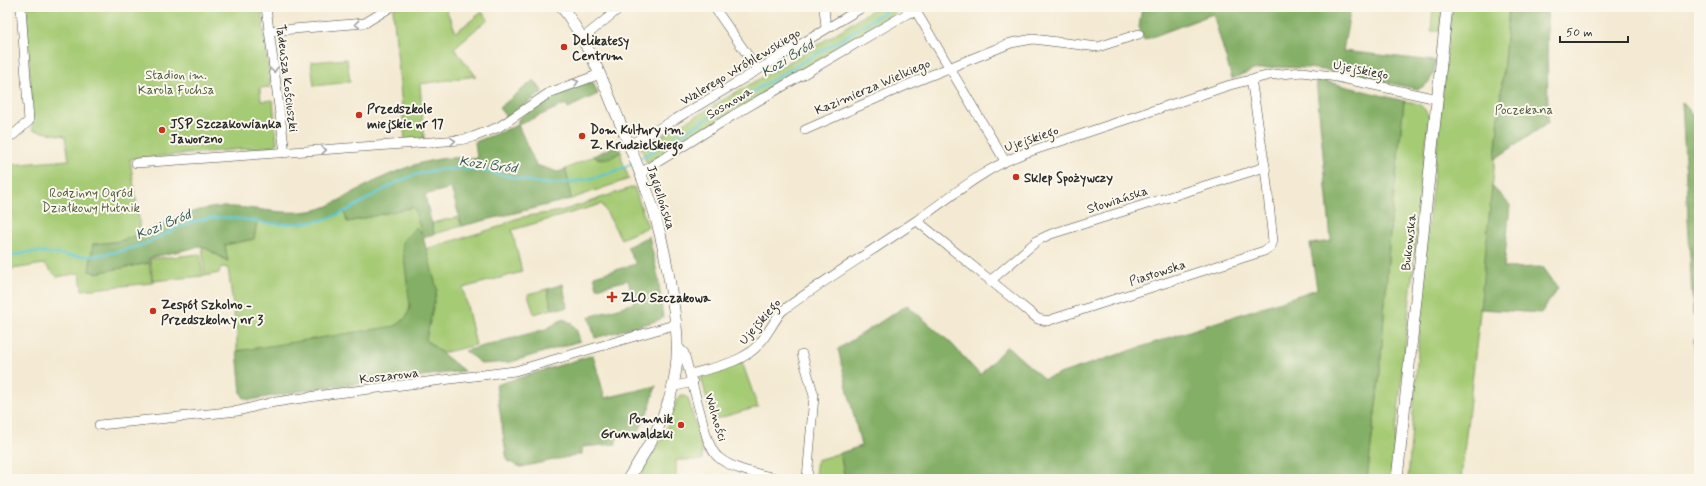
<svg xmlns="http://www.w3.org/2000/svg" width="1706" height="486" viewBox="0 0 1706 486" font-family="Mynerve,sans-serif">
  <style>
    .green { fill: #a6cb75; stroke: #687b50 }
    .forest { fill: #84af66; stroke: #586d48 }
    .lines { fill: none; stroke-linecap: round; stroke-linejoin: round }
    .stream { stroke: #5ac6d3; stroke-width: 2.5 }
    .minor-casing { stroke: #494844; stroke-width: 10 }
    .tertiary-casing { stroke: #494844; stroke-width: 12 }
    .minor { stroke: #fff; stroke-width: 9 }
    .tertiary { stroke: #fff; stroke-width: 11 }
    .oneway { stroke: #a0a0a0 }
    .poi-dot { fill: #c8321e; stroke: #fbf7ec; stroke-width: 1.5 }
    .labels { text-anchor: middle; stroke-width: 4; stroke-linejoin: round; paint-order: stroke }
    .poi-label { font-size: 13px; font-weight: bold; fill: #2b2b2b; stroke: #fbf7ec; text-anchor: start }
    .street-label { font-size: 13px; fill: #2b2b2b; stroke: #fbf7ec }
    .park-label { font-size: 13px; fill: #505b41; stroke: #fbf7ec }
    .water-label { font-size: 14px; font-style: italic; fill: #395a5d; stroke: #fbf7ec }
  </style>
  <rect width="100%" height="100%" fill="#fbf7ec"/>
  <filter id="ink" filterUnits="userSpaceOnUse"><feTurbulence type="fractalNoise" baseFrequency=".025" numOctaves="2"/><feDisplacementMap in="SourceGraphic" scale="8" xChannelSelector="R" yChannelSelector="G"/><feConvolveMatrix kernelMatrix="1 2 1 2 8 2 1 2 1" color-interpolation-filters="sRGB"/></filter>
  <filter id="wash" filterUnits="userSpaceOnUse"><feTurbulence type="fractalNoise" baseFrequency=".012" numOctaves="4" result="noise"/><feDisplacementMap in="SourceGraphic" scale="16" xChannelSelector="R" yChannelSelector="G"/><feGaussianBlur stdDeviation="0.9" result="paint"/><feColorMatrix in="noise" values="0 0 0 0 0 0 0 0 0 0 0 0 0 0 0 0 0 1.4 0 .05"/><feComposite in="paint" operator="in"/></filter>
  <g filter="url(#wash)">
    <rect width="100%" height="100%" fill="#f4ead3"/>
    <g class="green">
      <polygon points="26,7 261,7 271,87 260,88 261,101 273,100 277,144 275,146 265,147 130,159 141,233 121,241 93,244 89,271 95,273 149,263 152,283 82,290 80,273 57,277 44,264 7,270 7,148 9,165 69,160 65,136 33,130"/>
      <polygon points="396,7 445,7 456,32 482,12 488,19 454,48 476,76 420,84 424,138 405,140 393,9"/>
      <polygon points="877,7 905,7 647,164 641,148 819,44"/>
      <polygon points="1433,7 1443,7 1439,31 1431,31"/>
      <polygon points="1452,7 1509,7 1484,277 1461,479 1408,479 1426,245"/>
      <polygon points="347,59 350,82 314,86 311,62"/>
      <path d="M1404,101C1418,103 1422,103 1429,117L1391,479H1367L1380,372L1390,232Z"/>
      <polygon points="621,151 622,160 629,179 571,199 566,169 593,156 598,159 618,154"/>
      <path d="M634,187L648,227L621,239L602,204L512,230L522,272L463,288L476,345L442,353L429,342L255,349L237,351V336L228,268L221,267L219,273L205,276L202,246L227,261L225,245L254,239L257,221L302,224L345,211L348,222L414,206L426,249L502,226C515,214 547,215 564,210C587,203 611,194 634,187Z"/>
      <polygon points="458,217 462,226 434,234 432,223"/>
      <polygon points="200,254 203,276 153,281 150,259"/>
      <polygon points="547,289 552,309 534,314 528,294"/>
      <polygon points="742,362 758,407 712,420 701,376"/>
      <polygon points="682,395 688,398 702,449 702,460 676,460 676,479 637,479 664,435 678,397"/>
      <polygon points="840,453 845,479 824,479 815,475 817,460"/>
    </g>
    <g class="forest">
      <path d="M1142,7H1351L1343,51L1435,61C1434,75 1431,85 1417,89L1338,72L1308,68L1275,67L1253,70L1232,79L1213,14L1144,40L1139,27Z"/>
      <polygon points="1509,7 1547,7 1548,123 1495,159"/>
      <polygon points="1316,79 1404,101 1390,232 1380,372 1367,479 845,479 840,453 861,446 838,349 907,305 951,343 980,375 1007,346 1044,379 1317,289 1310,244 1331,241"/>
      <polygon points="534,80 543,92 507,118 499,108"/>
      <path d="M593,82L598,94L568,108L566,104L518,125L536,165L558,172L566,169L571,199L462,226L451,188L425,195L434,234L423,237L437,289L426,340L464,371L313,389L250,400L244,398L241,393L237,351L395,326C404,321 408,316 410,306L402,242L416,227L422,235L414,207L347,222L344,211C318,226 286,225 257,221L254,239L225,245L228,261L202,246L149,258V263L95,273L89,271L93,244C103,243 113,243 123,240C157,229 181,210 219,207C249,205 280,216 310,211C326,209 340,200 354,192C392,172 433,152 477,159L475,142L518,125V119C543,102 563,89 593,82Z"/>
      <polygon points="1682,102 1699,121 1699,316 1693,315"/>
      <path d="M617,145L621,151C614,158 602,162 593,156Z"/>
      <polygon points="1492,186 1510,205 1504,268 1543,267 1558,288 1541,313 1480,309"/>
      <polygon points="649,236 658,277 663,318 656,321 595,338 589,317 634,303 628,280 597,288 594,276 636,264 627,247"/>
      <polygon points="563,284 567,308 552,309 547,289"/>
      <path d="M563,319C574,323 577,329 580,341L511,362L482,364L465,351L546,329Z"/>
      <polygon points="1694,339 1699,339 1699,414"/>
      <polygon points="593,355 605,398 656,386 649,409 639,431 622,433 622,437 616,438 616,444 582,447 582,454 521,467 507,461 496,385"/>
    </g>
    <g class="lines">
      <g class="stream">
        <polyline points="639,159 847,36 892,7"/>
        <path d="M7,258C41,244 59,259 91,256C108,254 125,251 142,245C163,236 182,223 205,219C226,215 246,220 267,223C285,225 304,224 322,220C364,209 392,174 438,170C453,168 468,169 483,171C503,174 522,181 541,183C567,186 610,176 633,163"/>
      </g>
    </g>
  </g>
  <g filter="url(#ink)">
    <g class="lines">
      <g class="minor-casing">
        <g id="minor">
          <polyline points="266,7 285,153"/>
          <polyline points="714,7 758,70"/>
          <polyline points="824,7 826,28"/>
          <polyline points="269,31 365,23 391,7"/>
          <polyline points="583,38 621,7"/>
          <polyline points="805,130 914,82 1011,43 1033,39 1098,47 1139,34"/>
          <polyline points="7,136 13,135 29,121 21,7"/>
          <polyline points="629,145 674,120 863,7"/>
          <polyline points="136,163 460,140 473,137 499,127 549,93 600,74"/>
          <polyline points="640,173 732,116 910,12 917,13 1005,161"/>
          <polyline points="917,221 1038,319 1047,321 1264,251 1271,246 1273,241 1265,167 1251,79"/>
          <polyline points="990,281 1038,240 1051,234 1265,167"/>
          <path d="M677,346L684,353L707,438C710,445 713,453 718,457C734,471 760,474 780,479"/>
          <polyline points="802,354 814,396 807,479"/>
          <path d="M691,374C714,367 743,363 759,344C768,334 773,322 782,311C825,279 872,251 916,221C951,197 984,168 1025,153L1230,85L1270,75L1303,72L1337,77L1437,99"/>
          <polyline points="672,387 693,382"/>
          <polyline points="99,425 238,411 269,403 330,394 515,371 677,324"/>
        </g>
      </g>
      <g class="tertiary-casing">
        <g id="tertiary">
          <path d="M562,7C588,42 603,81 619,120C631,150 644,180 654,211C662,239 668,268 672,297C676,321 679,344 676,369C671,410 650,445 628,479"/>
          <polyline points="1397,479 1447,7"/>
        </g>
      </g>
      <use href="#minor" class="minor"/>
      <use href="#tertiary" class="tertiary"/>
    </g>
    <defs><path id="oneway-chevron" d="M-2-3.5L2.5 0L-2 3.5" fill="none" stroke-width="1.6" stroke-linecap="round" stroke-linejoin="round"/></defs>
    <g class="oneway">
      <use href="#oneway-chevron" transform="translate(357 24) rotate(175)"/>
      <use href="#oneway-chevron" transform="translate(274 70) rotate(83)"/>
      <use href="#oneway-chevron" transform="translate(576 82) rotate(-17)"/>
      <use href="#oneway-chevron" transform="translate(453 141) rotate(-5)"/>
      <use href="#oneway-chevron" transform="translate(324 150) rotate(-4)"/>
    </g>
  </g>
  <g class="poi-dot">
    <circle cx="564" cy="47" r="4"/>
    <circle cx="359" cy="115" r="4"/>
    <circle cx="162" cy="130" r="4"/>
    <circle cx="582" cy="136" r="4"/>
    <circle cx="1016" cy="177" r="4"/>
    <path d="M610 291h4v4h4v4h-4v4h-4v-4h-4v-4h4z"/>
    <circle cx="153" cy="311" r="4"/>
    <circle cx="681" cy="425" r="4"/>
  </g>
  <g class="labels">
    <g class="poi-label">
      <text x="572" y="45">Delikatesy<tspan x="572" dy="15">Centrum</tspan></text>
      <text x="367" y="113">Przedszkole<tspan x="367" dy="15">miejskie nr 17</tspan></text>
      <text x="170" y="128">JSP Szczakowianka<tspan x="170" dy="15">Jaworzno</tspan></text>
      <text x="590" y="134">Dom Kultury im.<tspan x="590" dy="15">Z. Krudzielskiego</tspan></text>
      <text x="1024" y="182">Sklep Spożywczy</text>
      <text x="621" y="302">ZLO Szczakowa</text>
      <text x="161" y="309">Zespół Szkolno -<tspan x="161" dy="15">Przedszkolny nr 3</tspan></text>
      <text x="673" y="423" text-anchor="end">Pomnik<tspan x="673" dy="15">Grunwaldzki</tspan></text>
    </g>
    <g class="street-label">
      <text transform="translate(740 66) rotate(-31)" y="5">Walerego Wróblewskiego</text>
      <text transform="translate(1361 69) rotate(11)" y="5">Ujejskiego</text>
      <text transform="translate(288 78) rotate(83)" y="5">Tadeusza Kościuszki</text>
      <text transform="translate(872 86) rotate(-23)" y="5">Kazimierza Wielkiego</text>
      <text transform="translate(729 102) rotate(-31)" y="5">Sosnowa</text>
      <text transform="translate(1031 138) rotate(-19)" y="5">Ujejskiego</text>
      <text transform="translate(662 197) rotate(72)" y="5">Jagiellońska</text>
      <text transform="translate(1117 199) rotate(-18)" y="5">Słowiańska</text>
      <text transform="translate(1408 242) rotate(-84)" y="5">Bukowska</text>
      <text transform="translate(1157 272) rotate(-18)" y="5">Piastowska</text>
      <text transform="translate(759 321) rotate(-49)" y="5">Ujejskiego</text>
      <text transform="translate(389 375) rotate(-7)" y="5">Koszarowa</text>
      <text transform="translate(717 417) rotate(73)" y="5">Wolności</text>
    </g>
    <g class="park-label">
      <text x="176" y="79">Stadion im.<tspan x="176" dy="15">Karola Fuchsa</tspan></text>
      <text x="1524" y="114">Poczekana</text>
      <text x="91" y="197">Rodzinny Ogród<tspan x="91" dy="15">Działkowy Hutnik</tspan></text>
    </g>
    <g class="water-label">
      <text transform="translate(787 58) rotate(-31)" y="5">Kozi Bród</text>
      <text transform="translate(488 164) rotate(8)" y="5">Kozi Bród</text>
      <text transform="translate(163 224) rotate(-22)" y="5">Kozi Bród</text>
    </g>
  </g>
  <rect width="1706" height="486" fill="none" stroke="#fbf7ec" stroke-width="24"/>
  <path d="M1560 36v6h68v-6" fill="none" stroke="#2b2b2b" stroke-width="2"/>
  <text x="1566" y="36" font-size="12" fill="#2b2b2b" stroke="#fbf7ec" stroke-width="3" paint-order="stroke">50 m</text>
</svg>
